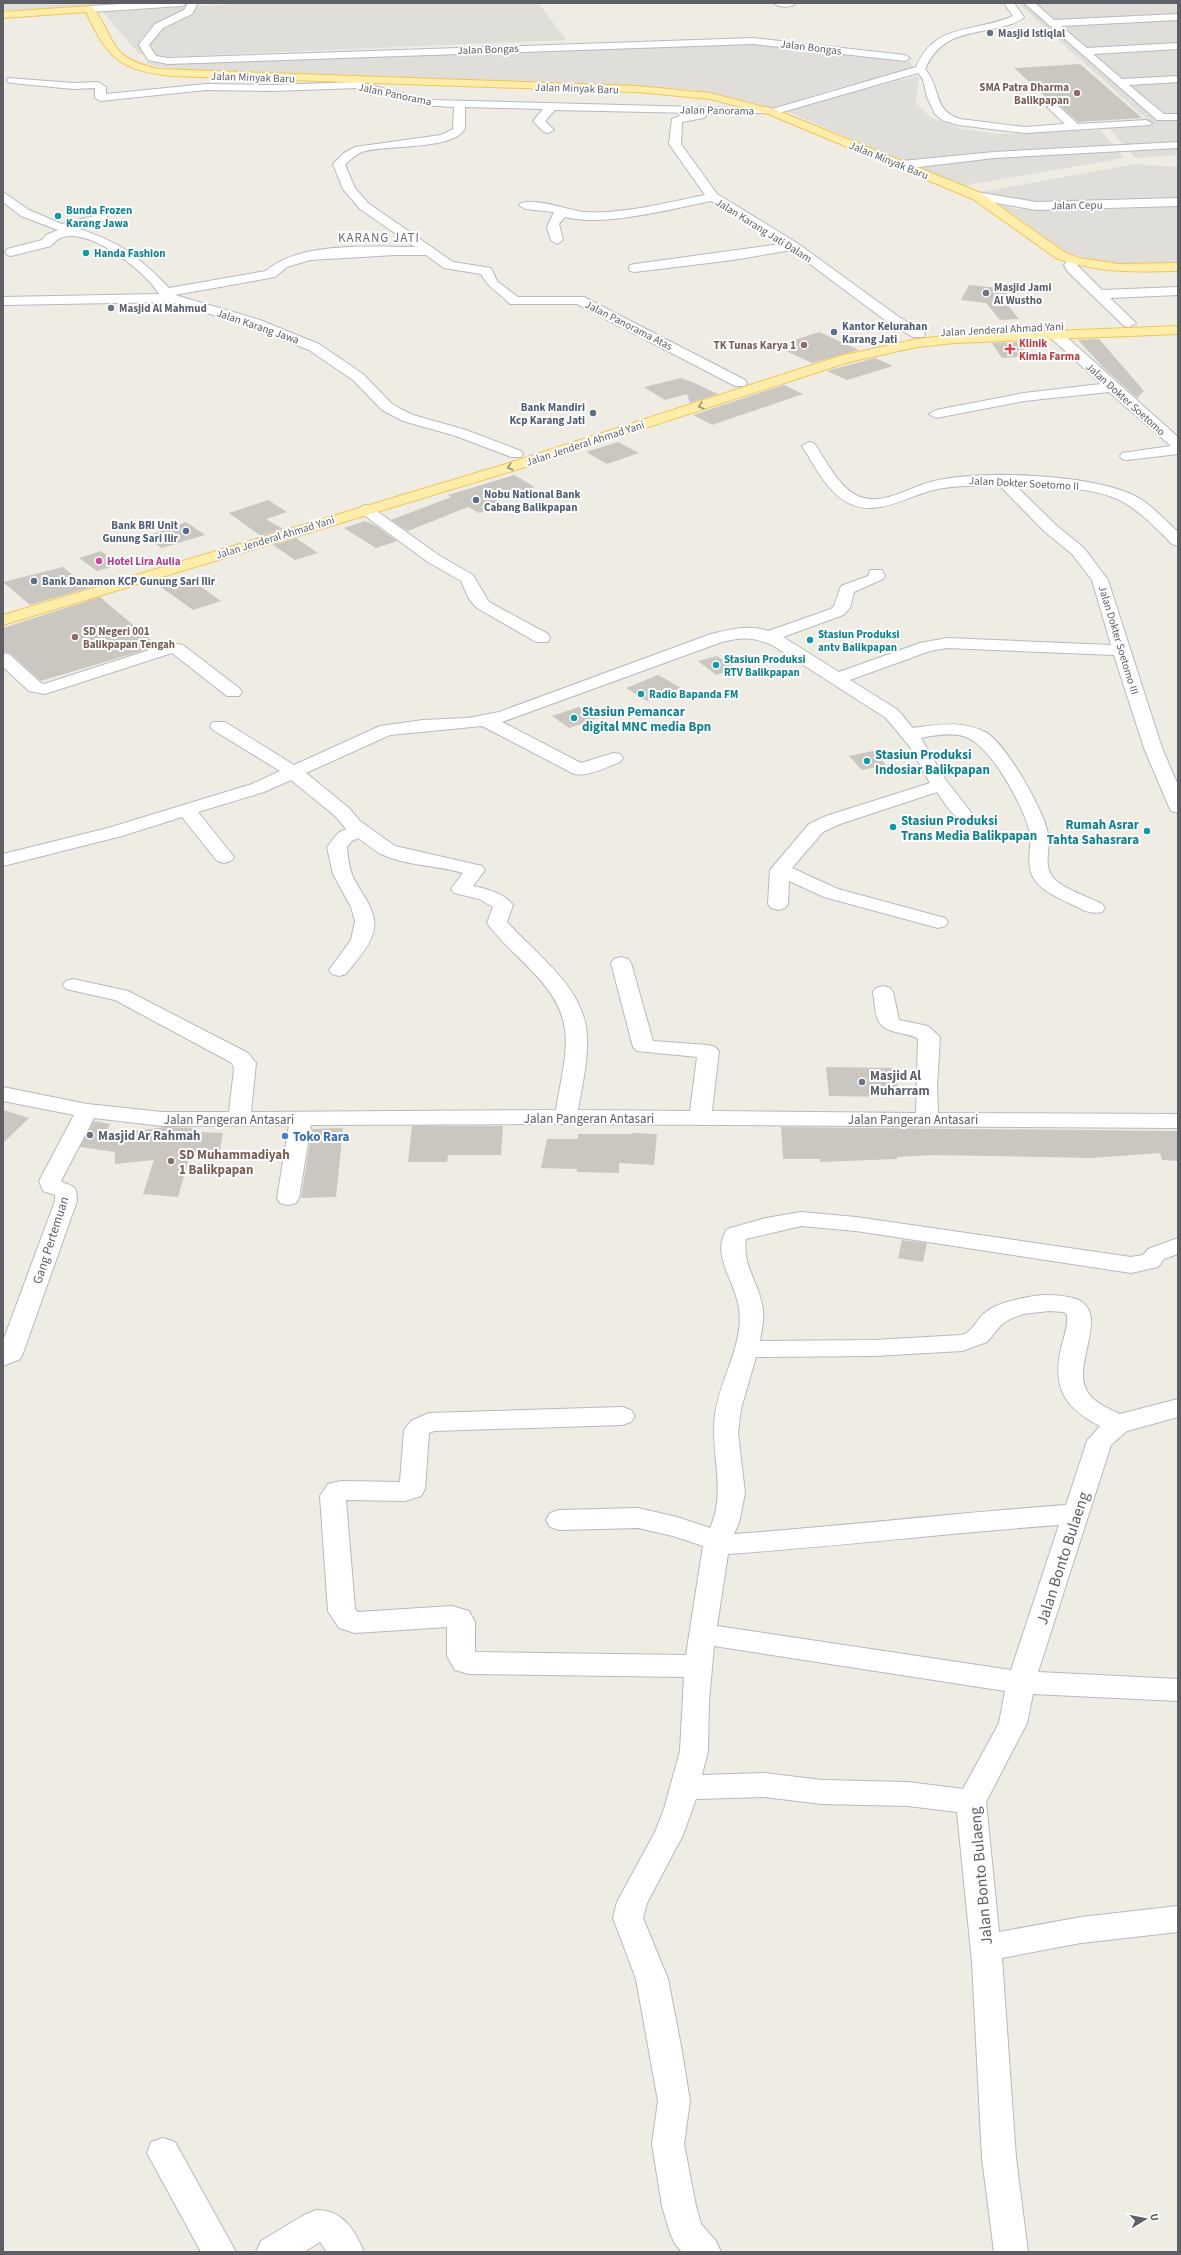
<svg xmlns="http://www.w3.org/2000/svg" width="1181" height="2255" viewBox="0 0 1181 2255" font-family="'Source Sans 3',sans-serif">
  <style>
    .industrial { fill: #e0ded8 }
    .building { fill: #cac7c1 }
    .lines { fill: none; stroke-linecap: round; stroke-linejoin: round }
    .minor-casing { stroke: #b6babe; stroke-width: 2 }
    .major-casing { stroke: #f3c359; stroke-width: 2 }
    .minor { fill: #fff; fill-rule: evenodd }
    .major { fill: #ffeea9; fill-rule: evenodd }
    .oneway { stroke: #95927d }
    .worship-dot { fill: #6b7280; stroke: #fff; stroke-width: 1.5 }
    .education-dot { fill: #8d6e63; stroke: #fff; stroke-width: 1.5 }
    .culture-dot { fill: #0f9aa8; stroke: #fff; stroke-width: 1.5 }
    .service-dot { fill: #5c6f8a; stroke: #fff; stroke-width: 1.5 }
    .health-dot { fill: #e0444e; stroke: #fff; stroke-width: 1.5 }
    .hotel-dot { fill: #d1479c; stroke: #fff; stroke-width: 1.5 }
    .shop-dot { fill: #3f7fe0; stroke: #fff; stroke-width: 1.5 }
    .labels { text-anchor: middle; stroke-width: 4; stroke-linejoin: round; paint-order: stroke }
    .far-worship-label { font-size: 11px; font-weight: bold; fill: #5b616d; stroke: #fff; text-anchor: start }
    .far-street-label { font-size: 11px; fill: #5c6065; stroke: #fff }
    .far-education-label { font-size: 11px; font-weight: bold; fill: #785e54; stroke: #fff; text-anchor: end }
    .far-culture-label { font-size: 11px; font-weight: bold; fill: #0d838f; stroke: #fff; text-anchor: start }
    .far-service-label { font-size: 11px; font-weight: bold; fill: #4e5e75; stroke: #fff; text-anchor: start }
    .far-health-label { font-size: 11px; font-weight: bold; fill: #be3a42; stroke: #fff; text-anchor: start }
    .far-hotel-label { font-size: 11px; font-weight: bold; fill: #b23c85; stroke: #fff; text-anchor: start }
    .far-quarter-label { font-size: 13px; letter-spacing: 1px; fill: #6d7277; stroke: #fff }
    .culture-label { font-size: 13px; font-weight: bold; fill: #0d838f; stroke: #fff; text-anchor: start }
    .worship-label { font-size: 13px; font-weight: bold; fill: #5b616d; stroke: #fff; text-anchor: start }
    .street-label { font-size: 13px; fill: #5c6065; stroke: #fff }
    .shop-label { font-size: 13px; font-weight: bold; fill: #366cbe; stroke: #fff; text-anchor: start }
    .education-label { font-size: 13px; font-weight: bold; fill: #785e54; stroke: #fff; text-anchor: start }
    .near-street-label { font-size: 16px; fill: #5c6065; stroke: #fff }
  </style>
  <rect width="100%" height="100%" fill="#efece4"/>
  <g class="industrial">
    <polygon points="3,3 144,3 14,10 3,10"/>
    <polygon points="250,3 539,3 566,40 162,57 139,54 103,12"/>
    <polygon points="1018,3 1178,3 1178,155 1135,158 1110,129 1153,125"/>
    <polygon points="758,43 910,62 915,70 833,89 773,109 731,97 689,89 187,70 160,67 142,62"/>
    <polygon points="919,76 916,103 930,117 959,128 997,134 1101,130 1124,158 962,186 788,112 806,102"/>
    <polygon points="1135,164 1178,167 1178,197 1035,201 991,196 981,192"/>
    <polygon points="999,204 1015,209 1077,211 1178,206 1178,263 1129,264 1099,262 1064,252"/>
  </g>
  <g class="building">
    <polygon points="1080,64 1142,118 1078,122 1058,104 1052,103 1014,68"/>
    <polygon points="969,285 1009,289 1004,300 1019,319 1000,320 986,303 961,300"/>
    <polygon points="819,332 859,350 812,363 782,349 792,346 786,343"/>
    <polygon points="1099,339 1144,391 1137,398 1103,367 1078,340"/>
    <polygon points="1019,342 1029,356 1002,358 992,343"/>
    <polygon points="875,358 893,366 847,380 827,371"/>
    <polygon points="681,378 692,382 718,394 690,403 687,394 665,400 644,387"/>
    <polygon points="784,385 803,394 712,425 693,415"/>
    <polygon points="618,442 639,453 607,464 586,452"/>
    <polygon points="514,475 535,487 496,500 504,505 479,513 468,507 408,531 391,520 451,497 448,495"/>
    <polygon points="268,500 287,512 266,519 283,529 261,536 229,513"/>
    <polygon points="365,521 376,526 397,541 376,548 344,528"/>
    <polygon points="186,522 205,535 162,548 145,537"/>
    <polygon points="296,538 318,553 295,560 273,545"/>
    <polygon points="101,551 119,565 97,571 79,558"/>
    <polygon points="63,567 88,588 30,605 3,582"/>
    <polygon points="186,576 221,601 193,610 158,585"/>
    <polygon points="100,597 158,646 41,681 10,653 3,652 3,628"/>
    <polygon points="717,656 735,669 716,675 698,661"/>
    <polygon points="658,675 681,688 647,701 626,688"/>
    <polygon points="579,707 596,719 569,728 552,716"/>
    <polygon points="873,751 886,765 862,770 849,756"/>
    <polygon points="826,1067 895,1068 899,1097 829,1096"/>
    <polygon points="3,1110 29,1118 3,1143"/>
    <polygon points="94,1121 110,1124 104,1135 165,1127 198,1128 197,1132 223,1133 219,1156 190,1155 178,1197 143,1194 154,1160 115,1164 115,1152 80,1147"/>
    <polygon points="412,1126 503,1126 501,1155 448,1155 447,1162 408,1162"/>
    <polygon points="781,1127 1178,1131 1178,1161 1162,1160 1160,1153 1091,1158 934,1155 897,1157 897,1159 820,1162 820,1159 783,1159"/>
    <polygon points="343,1128 336,1197 301,1198 312,1129"/>
    <polygon points="632,1133 657,1134 654,1165 619,1163 619,1173 577,1172 577,1169 541,1168 547,1139 578,1139 578,1134 631,1134"/>
    <polygon points="902,1240 927,1243 923,1262 898,1258"/>
  </g>
  <g class="lines">
    <g class="minor-casing">
      <g id="minor">
        <polygon points="136,3 187,3 182,6 90,12 85,9 90,6"/>
        <polygon points="188,3 198,3 192,14 163,28 149,45 156,56 168,58 753,38 905,55 910,58 905,61 753,44 168,64 148,60 139,45 140,43 155,24 184,10"/>
        <path d="M774,3H796C791,8 779,8 774,3Z"/>
        <path d="M1004,3H1014L1024,17C1020,22 1011,24 1005,26C971,35 941,32 925,69C942,89 932,110 960,119L1025,127L1065,124L1047,107L1053,104L1057,105L1078,124L1146,120L1152,123L1150,125L1025,133L958,125L942,120L935,114L927,97L923,79L918,73L772,115L767,113L704,114L706,116L704,118L682,122L681,144L717,194L797,243L899,317L923,331L925,334L923,337H913L889,323L791,250L733,260L635,272L630,271L629,268L630,265L635,264L781,244L711,201C670,209 605,227 565,217L559,224L563,240L557,244L551,240L547,227L554,212L525,209L519,205C526,195 572,211 584,212C620,215 669,202 705,195L669,144L672,119L681,115L694,113L555,110L545,121L554,130L548,133L544,132L533,121L543,109L465,107V128C455,151 384,144 362,152C356,154 350,160 345,165L355,188L368,203L453,262L491,268L497,281L518,297H584L745,380L747,383L745,386H735L577,304H510C500,293 488,288 481,274L444,268L426,255H395L310,260L287,267L275,277L175,295L260,320L319,344L363,374L392,404L401,409L413,415L466,430L521,451L523,454L521,457H511L456,436L403,421L382,410L353,380L309,350L250,326L170,302L3,305V297L159,294C146,271 74,213 51,246L11,256L7,255L5,252L7,249L42,240L46,235L58,230L21,216L3,202V192L29,210L62,224L102,214L106,215L108,218L106,221L76,228C120,242 137,255 169,288L266,271C299,241 373,247 415,247L360,209L343,189L333,164L344,153L355,147L441,135L453,129L454,107L421,105L358,88L273,91L206,90L100,101L95,98V88L73,89L12,83L8,82L7,80L8,78L73,83L98,82L106,87V94L206,84L273,85L358,82L430,100L735,108L767,107L772,109L916,67C935,22 975,33 1013,16Z"/>
        <polygon points="1024,3 1035,3 1054,20 1178,14 1178,20 1061,26 1087,48 1178,43 1178,49 1093,54 1122,79 1178,76 1178,82 1129,85 1164,114 1178,114 1178,120 1157,120"/>
        <polygon points="1178,142 1178,148 994,158 902,169 896,165 902,161 994,152"/>
        <polygon points="977,192 1036,202 1178,198 1178,206 1036,210 973,199 971,196 973,193"/>
        <polygon points="1074,257 1080,261 1077,265 1102,290 1178,287 1178,295 1110,298 1136,323 1129,327 1124,326 1067,271 1064,265 1069,258"/>
        <polygon points="1056,331 1061,332 1178,437 1178,454 1127,460 1122,459 1120,456 1122,453 1171,446 1109,392 1024,401 936,418 929,414 936,410 1024,393 1101,384 1051,338 1049,335"/>
        <path d="M809,442L814,443C826,460 841,493 864,498C887,504 911,486 934,481C982,470 1086,474 1131,494C1149,502 1164,519 1178,532V546L1172,544C1157,529 1142,513 1123,502C1095,486 1048,487 1016,486L1057,526L1084,548L1108,580L1162,748L1178,785V813L1171,811L1169,807L1144,748L1114,655L947,648L930,651L850,680L898,710L913,728C937,725 962,720 985,732C1005,742 1045,812 1048,834C1051,847 1043,864 1052,876C1060,888 1089,897 1102,904L1105,908L1102,912C1090,915 1081,909 1071,904C1058,898 1042,891 1034,879C1025,864 1032,849 1030,834C1025,808 991,746 966,737C953,732 935,735 921,738L945,779L973,815L971,819C954,823 946,804 937,792L840,824L823,832L792,868L838,889L945,918L948,922L945,926L938,928L824,897L789,881L788,904L785,908L778,910L771,908L768,904L770,870L809,824L826,816L930,783L910,747L886,718L772,645C752,637 743,637 722,642L502,722L581,763L614,753L620,754L623,758L620,762C607,767 588,777 574,774L482,726L390,735L306,773L349,808L360,821L395,846L482,866L485,870L473,886C487,889 504,893 513,905L507,922C537,956 586,988 587,1038C588,1062 582,1086 578,1110L690,1111L697,1057L637,1051L633,1047L611,963L614,959L621,957L628,959L631,963L653,1041L708,1045L715,1047L719,1051L712,1111L916,1113L918,1039C913,1035 907,1035 900,1033C873,1028 877,1016 873,992L876,988L883,986L890,988L893,992L899,1020L928,1026L940,1037L937,1086L938,1113L1178,1114V1128L566,1124L311,1125L299,1198L296,1203L288,1205L280,1203L277,1198L289,1125L162,1126L94,1118L61,1181C73,1188 77,1183 77,1201L23,1353L20,1359L3,1366V1341L55,1201V1195L43,1191L39,1181L74,1115L3,1101V1087L87,1104L162,1112H229L234,1069L232,1063L115,1000L66,989L63,985L66,981L73,979L128,991L248,1053L256,1063L251,1112L556,1110C566,1049 580,1019 531,970C516,954 499,940 487,923L493,907L479,899L454,893L451,889L463,873C437,865 406,866 381,854C373,850 366,843 358,838L352,841L347,847C348,858 349,868 353,877C362,896 381,914 372,936C367,950 355,962 346,974L339,976L332,974L329,970L351,940L355,921L351,907L333,874L327,847L338,833L346,829L335,816L291,780L264,792L198,812L234,857L231,861L224,863L217,861L182,817L122,836L3,866V854L108,828L252,784L280,771L213,730L210,726L213,722H225L294,765L380,726L423,720L468,718L499,712L711,634C729,630 750,624 768,631L831,609L834,606L841,586L868,576L870,570H882L885,576L883,579L854,592L850,608L843,615L783,637L839,672L920,643L947,638L1111,645L1092,580L1072,554L1045,532L999,485C979,486 958,485 938,489C907,495 876,520 845,501C826,490 814,464 802,446Z"/>
        <polygon points="366,505 371,507 440,556 473,575 489,602 548,634 550,638 548,642 536,642 477,608 469,599 461,581 428,562 361,513 358,510 361,507"/>
        <polygon points="171,643 183,645 239,688 242,692 239,696 227,696 172,653 45,694 29,691 3,667 3,653 9,654 41,683 44,684"/>
        <path d="M801,1212L856,1217L1131,1257L1143,1255L1148,1249L1178,1238V1254L1164,1259L1158,1267L1131,1273L856,1231L801,1226L746,1239C742,1265 757,1279 762,1304C765,1317 762,1328 760,1341L874,1340L962,1335C974,1331 976,1319 986,1312C998,1302 1019,1299 1034,1296C1048,1294 1060,1295 1073,1298C1112,1309 1074,1360 1085,1387C1090,1401 1109,1409 1120,1414L1178,1399V1417L1127,1431L1111,1445L1038,1672L1178,1679V1701L1033,1694L1027,1723L986,1802L999,1932L1081,1917L1178,1906V1932L1081,1943L1002,1958L1016,2158L1028,2252H994L982,2158L972,1962L957,1812L908,1806L822,1804L764,1797L696,1799L683,1835L647,1903L643,1918L668,1979L681,2046L690,2101L684,2144L696,2206L701,2224L716,2241L721,2252H682L675,2244L670,2233L662,2206L652,2144L658,2101L636,1979L613,1918L617,1902L655,1832L664,1809L680,1751L684,1677L469,1674L455,1670L447,1656V1627L355,1633L339,1628L328,1611L320,1496L328,1484L341,1481L400,1482L404,1430L411,1421L429,1413L622,1407L631,1410L635,1416L631,1422L622,1425L434,1431L429,1433L425,1489L421,1496L405,1501L346,1500L355,1609L358,1612L452,1606L469,1611L475,1622V1652L686,1655L703,1546L673,1536L638,1528L559,1530L550,1527L546,1520L550,1513L559,1510L638,1508L677,1517L710,1528C727,1492 710,1453 715,1415C719,1379 747,1341 738,1303C733,1279 711,1253 727,1229L766,1218ZM1049,1311L1064,1312L1067,1315C1068,1327 1064,1337 1061,1348C1052,1388 1065,1408 1100,1426L1087,1441L1066,1505C955,1513 845,1526 734,1534L739,1523L745,1493L738,1433L741,1409L756,1357L874,1356L962,1351L987,1342L1002,1324L1010,1319L1023,1314ZM1059,1525L1011,1670L717,1626L728,1554C839,1546 949,1533 1059,1525ZM714,1646L1005,1691L999,1723L963,1789L908,1782L822,1780L764,1773L702,1775L708,1751L709,1701Z"/>
        <polygon points="163,2138 175,2142 236,2252 201,2252 147,2153 151,2142"/>
        <path d="M316,2210C343,2210 354,2229 364,2252H327L320,2242L304,2252H256L261,2241L304,2215Z"/>
      </g>
    </g>
    <g class="major-casing">
      <g id="major">
        <path d="M90,6C98,8 111,43 120,52C131,62 145,66 159,69L637,86L710,93L776,110L981,193L1064,252L1079,258L1118,264L1178,263V271C1135,272 1096,273 1056,258L973,199L768,114L710,99L637,92L172,76C120,70 108,59 86,12L3,18V12Z"/>
        <polygon points="1178,326 1178,334 954,343 917,347 849,362 516,470 3,625 3,615 506,464 840,356 917,339 954,335"/>
      </g>
    </g>
    <use href="#minor" class="minor"/>
    <use href="#major" class="major"/>
  </g>
  <defs><path id="oneway-chevron" d="M-2-3.5L2.5 0L-2 3.5" fill="none" stroke-width="1.6" stroke-linecap="round" stroke-linejoin="round"/></defs>
  <g class="oneway">
    <use href="#oneway-chevron" transform="translate(701 406) rotate(162)"/>
    <use href="#oneway-chevron" transform="translate(510 467) rotate(163)"/>
  </g>
  <g class="worship-dot">
    <circle cx="990" cy="33" r="4"/>
    <circle cx="986" cy="293" r="4"/>
    <circle cx="111" cy="308" r="4"/>
    <circle cx="862" cy="1082" r="4"/>
    <circle cx="90" cy="1135" r="4"/>
  </g>
  <g class="education-dot">
    <circle cx="1077" cy="93" r="4"/>
    <circle cx="804" cy="345" r="4"/>
    <circle cx="75" cy="637" r="4"/>
    <circle cx="171" cy="1161" r="4"/>
  </g>
  <g class="culture-dot">
    <circle cx="58" cy="216" r="4"/>
    <circle cx="86" cy="253" r="4"/>
    <circle cx="810" cy="640" r="4"/>
    <circle cx="716" cy="665" r="4"/>
    <circle cx="641" cy="694" r="4"/>
    <circle cx="574" cy="718" r="4"/>
    <circle cx="867" cy="761" r="4"/>
    <circle cx="893" cy="827" r="4"/>
    <circle cx="1147" cy="831" r="4"/>
  </g>
  <g class="service-dot">
    <circle cx="834" cy="332" r="4"/>
    <circle cx="593" cy="413" r="4"/>
    <circle cx="476" cy="500" r="4"/>
    <circle cx="186" cy="531" r="4"/>
    <circle cx="34" cy="581" r="4"/>
  </g>
  <path class="health-dot" d="M1008 343h4v4h4v4h-4v4h-4v-4h-4v-4h4z"/>
  <circle class="hotel-dot" cx="99" cy="561" r="4"/>
  <circle class="shop-dot" cx="285" cy="1136" r="4"/>
  <g class="labels">
    <g class="far-worship-label">
      <text x="998" y="37">Masjid Istiqlal</text>
      <text x="994" y="291">Masjid Jami<tspan x="994" dy="13">Al Wustho</tspan></text>
      <text x="119" y="312">Masjid Al Mahmud</text>
    </g>
    <g class="far-street-label">
      <text transform="translate(811 47) rotate(7)" y="4">Jalan Bongas</text>
      <text transform="translate(488 49) rotate(-2)" y="4">Jalan Bongas</text>
      <text transform="translate(253 77) rotate(2)" y="4">Jalan Minyak Baru</text>
      <text transform="translate(577 88) rotate(2)" y="4">Jalan Minyak Baru</text>
      <text transform="translate(395 94) rotate(12)" y="4">Jalan Panorama</text>
      <text transform="translate(717 110) rotate(1)" y="4">Jalan Panorama</text>
      <text transform="translate(889 160) rotate(22)" y="4">Jalan Minyak Baru</text>
      <text transform="translate(1077 205) rotate(-1)" y="4">Jalan Cepu</text>
      <text transform="translate(764 230) rotate(32)" y="4">Jalan Karang Jati Dalam</text>
      <text transform="translate(629 325) rotate(27)" y="4">Jalan Panorama Atas</text>
      <text transform="translate(258 326) rotate(19)" y="4">Jalan Karang Jawa</text>
      <text transform="translate(1002 329) rotate(-3)" y="4">Jalan Jenderal Ahmad Yani</text>
      <text transform="translate(1126 399) rotate(42)" y="4">Jalan Dokter Soetomo</text>
      <text transform="translate(585 443) rotate(-18)" y="4">Jalan Jenderal Ahmad Yani</text>
      <text transform="translate(1024 483) rotate(3)" y="4">Jalan Dokter Soetomo II</text>
      <text transform="translate(275 537) rotate(-17)" y="4">Jalan Jenderal Ahmad Yani</text>
      <text transform="translate(1119 640) rotate(73)" y="4">Jalan Dokter Soetomo III</text>
    </g>
    <g class="far-education-label">
      <text x="1069" y="91">SMA Patra Dharma<tspan x="1069" dy="13">Balikpapan</tspan></text>
      <text x="796" y="349">TK Tunas Karya 1</text>
      <text x="83" y="635" text-anchor="start">SD Negeri 001<tspan x="83" dy="13">Balikpapan Tengah</tspan></text>
    </g>
    <g class="far-culture-label">
      <text x="66" y="214">Bunda Frozen<tspan x="66" dy="13">Karang Jawa</tspan></text>
      <text x="94" y="257">Handa Fashion</text>
      <text x="818" y="638">Stasiun Produksi<tspan x="818" dy="13">antv Balikpapan</tspan></text>
      <text x="724" y="663">Stasiun Produksi<tspan x="724" dy="13">RTV Balikpapan</tspan></text>
      <text x="649" y="698">Radio Bapanda FM</text>
    </g>
    <g class="far-service-label">
      <text x="842" y="330">Kantor Kelurahan<tspan x="842" dy="13">Karang Jati</tspan></text>
      <text x="585" y="411" text-anchor="end">Bank Mandiri<tspan x="585" dy="13">Kcp Karang Jati</tspan></text>
      <text x="484" y="498">Nobu National Bank<tspan x="484" dy="13">Cabang Balikpapan</tspan></text>
      <text x="178" y="529" text-anchor="end">Bank BRI Unit<tspan x="178" dy="13">Gunung Sari Ilir</tspan></text>
      <text x="42" y="585">Bank Danamon KCP Gunung Sari Ilir</text>
    </g>
    <g class="far-health-label">
      <text x="1019" y="347">Klinik<tspan x="1019" dy="13">Kimia Farma</tspan></text>
    </g>
    <g class="far-hotel-label">
      <text x="107" y="565">Hotel Lira Aulia</text>
    </g>
    <g class="far-quarter-label">
      <text x="379" y="242">KARANG JATI</text>
    </g>
    <g class="culture-label">
      <text x="582" y="716">Stasiun Pemancar<tspan x="582" dy="15">digital MNC media Bpn</tspan></text>
      <text x="875" y="759">Stasiun Produksi<tspan x="875" dy="15">Indosiar Balikpapan</tspan></text>
      <text x="901" y="825">Stasiun Produksi<tspan x="901" dy="15">Trans Media Balikpapan</tspan></text>
      <text x="1139" y="829" text-anchor="end">Rumah Asrar<tspan x="1139" dy="15">Tahta Sahasrara</tspan></text>
    </g>
    <g class="worship-label">
      <text x="870" y="1080">Masjid Al<tspan x="870" dy="15">Muharram</tspan></text>
      <text x="98" y="1140">Masjid Ar Rahmah</text>
    </g>
    <g class="street-label">
      <text x="589" y="1123">Jalan Pangeran Antasari</text>
      <text x="229" y="1124">Jalan Pangeran Antasari</text>
      <text x="913" y="1124">Jalan Pangeran Antasari</text>
      <text transform="translate(50 1240) rotate(-72)" y="5">Gang Pertemuan</text>
    </g>
    <g class="shop-label">
      <text x="293" y="1141">Toko Rara</text>
    </g>
    <g class="education-label">
      <text x="179" y="1159">SD Muhammadiyah<tspan x="179" dy="15">1 Balikpapan</tspan></text>
    </g>
    <g class="near-street-label">
      <text transform="translate(1062 1558) rotate(-72)" y="6">Jalan Bonto Bulaeng</text>
      <text transform="translate(980 1876) rotate(-95)" y="6">Jalan Bonto Bulaeng</text>
    </g>
  </g>
  <rect width="1181" height="2255" fill="none" stroke="#5c6065" stroke-width="8"/>
  <g transform="translate(1145 2219) rotate(80)" stroke="#ffffff" stroke-width="3" paint-order="stroke">
  <path d="M0-3L7 15L0 10L-7 15Z" fill="#5c6065"/>
  <text y="-6" font-size="11" font-weight="bold" text-anchor="middle" fill="#5c6065">U</text>
  </g>
</svg>
